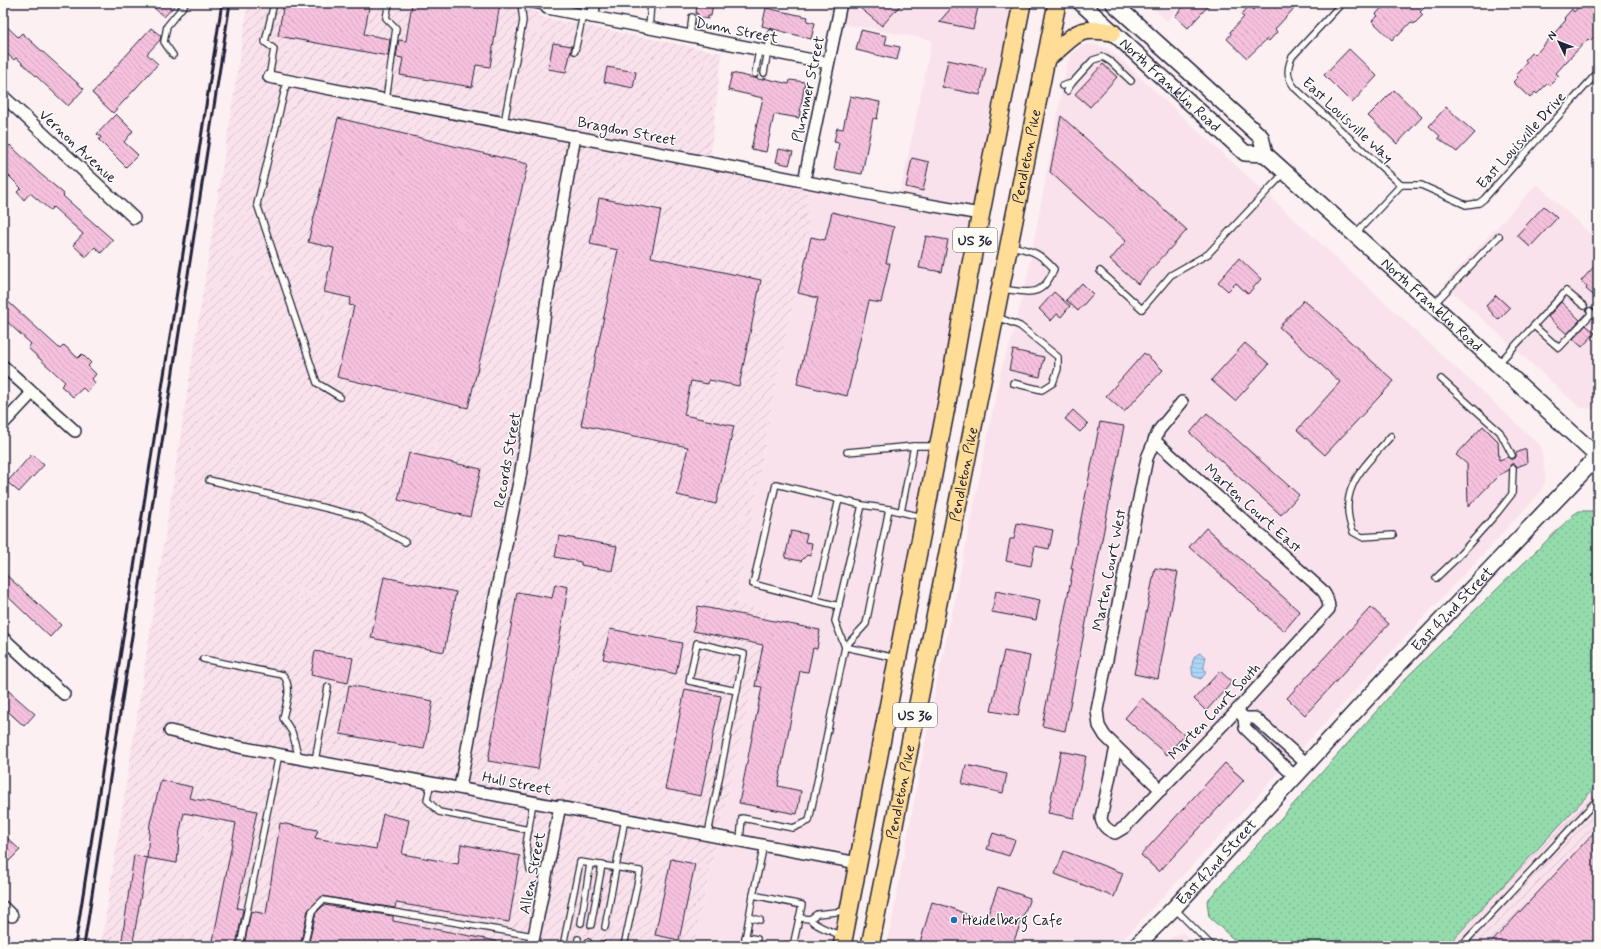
<svg xmlns="http://www.w3.org/2000/svg" width="1601" height="949" viewBox="0 0 1601 949" font-family="Mynerve,sans-serif">
  <style>
    .built { fill: #fae2ec }
    .industrial { fill: url(#industrial-furrows) }
    .grass { fill: url(#grass-dots); stroke: #5b7f73 }
    .water { fill: url(#water-rules); stroke: #758dac }
    .building { fill: url(#building-back-hatch); stroke: #22223b }
    .lines { fill: none; stroke-linecap: round; stroke-linejoin: round }
    .lane-casing { stroke: #22223b; stroke-width: 8 }
    .street-casing { stroke: #22223b; stroke-width: 14 }
    .secondary-casing { stroke: #22223b; stroke-width: 18 }
    .primary-casing { stroke: #22223b; stroke-width: 20 }
    .lane { stroke: #fdfcf7; stroke-width: 5.5 }
    .street { stroke: #fdfcf7; stroke-width: 11 }
    .secondary { stroke: #fdfcf7; stroke-width: 15 }
    .primary { stroke: #ffdd96; stroke-width: 17 }
    .rail { stroke: #22223b; stroke-width: 3 }
    .poi-dot { fill: #1f6fb2; stroke: #fdfcf7; stroke-width: 1.5 }
    .labels { text-anchor: middle; stroke-width: 3; stroke-linejoin: round; paint-order: stroke }
    .shield { fill: #fdfcf7; stroke: #646373; stroke-width: 1 }
    .shield-label { font-size: 14px; font-weight: bold; fill: #22223b }
    .street-label { font-size: 15px; fill: #22223b; stroke: #fdfcf7 }
    .poi-label { font-size: 15px; fill: #22223b; stroke: #fdfcf7; text-anchor: start }
  </style>
  <defs>
    <pattern id="industrial-furrows" width="10" height="10" patternUnits="userSpaceOnUse"><rect width="10" height="10" fill="#fae2ec"/><path d="M-1 1l2-2M0 10L10 0M9 11l2-2" fill="none" stroke="#d6c2cb"/></pattern>
    <pattern id="grass-dots" width="8" height="8" patternUnits="userSpaceOnUse"><rect width="8" height="8" fill="#94dcab"/><path d="M2 2h.1M6 6h.1" fill="none" stroke="#7fbc94" stroke-width="1.8" stroke-linecap="round"/></pattern>
    <pattern id="water-rules" width="6" height="5" patternUnits="userSpaceOnUse"><rect width="6" height="5" fill="#acd5f7"/><path d="M0 2.5h6" fill="none" stroke="#94b7d5"/></pattern>
    <pattern id="building-back-hatch" width="6" height="6" patternUnits="userSpaceOnUse"><rect width="6" height="6" fill="#f6c1dd"/><path d="M-1 5l2 2M0 0l6 6M5-1l2 2" fill="none" stroke="#d3a6bf"/></pattern>
  </defs>
  <rect width="100%" height="100%" fill="#fcf0f2"/>
  <filter id="ink" filterUnits="userSpaceOnUse"><feTurbulence type="fractalNoise" baseFrequency=".025" numOctaves="2"/><feDisplacementMap in="SourceGraphic" scale="8" xChannelSelector="R" yChannelSelector="G"/><feConvolveMatrix kernelMatrix="1 2 1 2 8 2 1 2 1" color-interpolation-filters="sRGB"/></filter>
  <g filter="url(#ink)">
    <g class="built">
      <polygon points="831,3 1014,3 851,855 831,946 693,946 770,612 737,603 773,398 809,226 806,177 900,194 932,40 843,24 828,14"/>
      <polygon points="1148,3 1183,3 1167,21"/>
      <polygon points="1091,44 1106,48 1120,59 1541,446 1546,480 1540,493 1117,946 887,946 935,690 952,613 1002,365 1013,335 1028,273 1067,64 1073,52 1080,46"/>
      <polygon points="1537,184 1598,241 1598,409 1580,408 1444,284"/>
      <polygon points="1182,932 1198,946 1164,946 1171,938"/>
    </g>
    <g class="industrial">
      <polygon points="248,3 527,3 542,17 722,53 710,159 806,177 809,226 773,398 737,603 770,612 693,946 101,946"/>
      <polygon points="1598,784 1598,946 1447,946"/>
    </g>
    <polygon class="grass" points="1579,511 1598,511 1598,784 1447,946 1241,946 1209,917 1207,901 1406,678 1573,515"/>
    <path class="water" d="M1200,653C1209,658 1204,660 1204,668C1205,670 1206,672 1205,674L1201,679L1193,676C1191,668 1191,656 1200,653Z"/>
    <g class="building">
      <polygon points="149,3 177,3 164,17"/>
      <polygon points="284,3 370,3 364,34 390,39 388,56 278,36"/>
      <polygon points="412,3 500,3 490,67 476,65 472,87 400,75 403,58 396,57 399,40 406,41"/>
      <polygon points="697,3 713,3 711,16 708,16 708,19 697,17 698,14 696,14"/>
      <polygon points="854,3 902,3 882,26"/>
      <polygon points="960,3 979,3 973,29 939,22 952,7 959,8"/>
      <polygon points="1187,3 1211,3 1188,28 1175,16"/>
      <polygon points="1259,3 1299,3 1275,29 1277,32 1269,41 1267,39 1247,58 1227,39 1231,34 1230,32 1244,17 1241,15 1249,6 1253,10"/>
      <polygon points="1386,3 1429,3 1420,12 1423,15 1414,24 1411,22 1398,36 1396,35 1392,40 1372,21 1378,16 1376,14"/>
      <polygon points="1582,3 1598,3 1598,33 1590,41 1588,39 1567,61 1556,73 1559,76 1550,85 1548,83 1537,94 1535,92 1530,98 1513,82 1518,77 1516,75 1527,62 1525,60 1532,52 1535,55 1566,20 1564,18 1572,9 1574,12"/>
      <polygon points="766,8 808,17 807,21 815,23 811,39 762,26"/>
      <polygon points="3,23 18,37 22,33 84,89 68,106 19,60 16,58 14,60 3,50"/>
      <polygon points="151,28 161,36 160,40 147,54 158,64 113,113 92,93"/>
      <polygon points="861,30 887,36 885,44 900,47 897,60 856,50"/>
      <polygon points="553,43 572,46 566,72 548,69"/>
      <polygon points="1349,49 1377,76 1352,103 1324,75"/>
      <polygon points="948,60 986,68 980,95 942,87"/>
      <polygon points="1103,64 1117,77 1090,107 1075,94"/>
      <polygon points="607,67 636,72 633,88 604,82"/>
      <polygon points="732,73 763,80 763,78 789,84 790,80 805,82 799,118 776,114 774,115 766,152 751,149 763,98 728,90"/>
      <polygon points="1394,90 1422,117 1397,144 1368,116"/>
      <polygon points="850,96 880,102 877,119 873,118 862,174 834,169 839,143 834,142 837,128 843,129"/>
      <polygon points="1446,107 1475,133 1457,152 1438,138 1440,136 1429,126"/>
      <polygon points="116,114 133,131 124,142 138,155 126,167 99,140 101,137 97,134"/>
      <polygon points="1061,116 1187,230 1138,284 1110,260 1126,241 1050,172"/>
      <polygon points="338,118 528,164 468,408 337,377 354,306 349,305 351,298 324,292 334,248 308,242"/>
      <polygon points="10,145 38,172 62,192 64,194 63,196 113,240 101,253 95,247 86,257 73,245 83,234 53,207 50,210 30,193 24,200 17,192 21,188 3,170 3,152"/>
      <polygon points="779,149 793,152 789,165 776,162"/>
      <polygon points="912,158 929,162 923,191 906,187"/>
      <polygon points="599,198 661,210 651,257 761,280 739,386 709,380 708,384 691,381 684,415 734,426 716,504 677,495 688,447 581,425 618,250 590,244"/>
      <polygon points="1544,206 1557,218 1530,247 1517,235"/>
      <polygon points="832,212 894,227 886,263 890,263 881,303 869,301 847,396 797,384 818,298 798,293 811,237 825,240"/>
      <polygon points="926,236 948,240 942,272 919,268"/>
      <polygon points="1239,258 1261,279 1248,294 1236,283 1228,291 1218,282"/>
      <polygon points="1598,262 1598,299 1586,289 1587,287 1581,281"/>
      <polygon points="1082,283 1093,294 1078,311 1066,300"/>
      <polygon points="1054,292 1070,306 1061,317 1057,314 1051,321 1039,309"/>
      <polygon points="1496,295 1510,308 1498,320 1486,306"/>
      <polygon points="3,297 60,349 64,345 78,358 82,354 91,363 88,366 96,374 92,379 95,383 87,392 83,388 73,397 61,386 65,382 28,348 31,344 3,318"/>
      <polygon points="1304,300 1394,381 1325,455 1297,430 1340,382 1279,327"/>
      <polygon points="1561,302 1580,320 1567,334 1548,317"/>
      <polygon points="1586,325 1595,333 1582,347 1573,339"/>
      <polygon points="1245,343 1269,364 1235,401 1211,380"/>
      <polygon points="1013,350 1044,357 1040,377 1009,370"/>
      <polygon points="1144,353 1163,370 1124,412 1106,396"/>
      <polygon points="1073,410 1088,424 1080,432 1065,419"/>
      <polygon points="1207,413 1299,495 1281,515 1190,433"/>
      <polygon points="1100,422 1124,426 1065,731 1042,726 1073,569 1071,569"/>
      <polygon points="1483,426 1498,441 1499,460 1508,457 1510,459 1514,459 1516,457 1516,453 1526,449 1527,463 1517,467 1515,464 1511,464 1509,470 1499,475 1468,507 1467,464 1456,455"/>
      <polygon points="409,453 481,469 470,517 398,500"/>
      <polygon points="32,454 44,465 19,492 7,482"/>
      <polygon points="1017,523 1053,530 1049,549 1035,546 1031,566 1006,561 1010,539 1014,539"/>
      <polygon points="1206,528 1300,612 1284,631 1189,547"/>
      <polygon points="791,531 807,534 805,542 812,543 810,556 807,555 801,561 785,558"/>
      <polygon points="559,536 617,546 612,571 581,565 581,562 555,557"/>
      <polygon points="1155,568 1178,572 1158,679 1134,674"/>
      <polygon points="3,572 61,625 50,637 3,592"/>
      <polygon points="384,577 456,592 444,652 371,638"/>
      <polygon points="555,584 568,587 538,769 488,761 517,592 552,598"/>
      <polygon points="996,591 1040,600 1036,620 992,612"/>
      <polygon points="698,606 820,630 817,649 813,648 808,672 800,671 778,786 801,791 797,814 739,803 762,687 755,686 763,645 693,631"/>
      <polygon points="1371,607 1389,624 1305,715 1287,698"/>
      <polygon points="610,629 682,643 676,674 603,659"/>
      <polygon points="315,651 353,658 348,683 311,675"/>
      <polygon points="1004,651 1030,656 1018,716 991,711"/>
      <polygon points="1220,671 1232,682 1206,711 1194,699"/>
      <polygon points="349,685 433,701 424,749 340,734"/>
      <polygon points="3,686 35,714 24,726 3,707"/>
      <polygon points="685,689 721,696 701,796 665,789"/>
      <polygon points="1142,698 1184,735 1167,755 1125,718"/>
      <polygon points="1061,751 1086,756 1074,818 1048,813"/>
      <polygon points="1225,763 1244,780 1159,872 1141,855"/>
      <polygon points="966,765 1007,774 1003,793 962,784"/>
      <polygon points="161,780 192,787 189,798 257,811 237,908 243,909 236,946 212,946 236,823 184,813 180,830 177,863 147,858 150,823"/>
      <polygon points="383,814 409,820 402,854 458,864 461,844 520,856 509,922 396,903 395,908 322,896 308,910 300,946 244,946 251,911 266,914 280,823 318,830 315,838 376,849"/>
      <polygon points="1598,828 1598,946 1488,946"/>
      <polygon points="993,833 1015,840 1009,856 987,849"/>
      <polygon points="3,834 20,850 8,862 3,857"/>
      <polygon points="1064,851 1123,873 1114,897 1055,874"/>
      <polygon points="134,855 147,858 133,942 122,940"/>
      <polygon points="671,859 695,864 679,940 655,935"/>
      <polygon points="998,887 1030,898 1012,946 919,946 932,902 949,907 985,922"/>
      <polygon points="324,905 393,916 393,921 496,941 496,946 308,946 316,913"/>
    </g>
    <g class="lines">
      <g class="lane-casing">
        <g id="lane">
          <polyline points="526,3 547,8"/>
          <path d="M1342,3L1292,57C1286,70 1287,79 1296,89L1401,185H1421L1466,205L1479,203L1484,199L1598,72"/>
          <polyline points="649,28 651,3"/>
          <polyline points="690,36 692,17"/>
          <polyline points="575,51 583,15"/>
          <polyline points="173,55 164,42 167,26 186,3"/>
          <polyline points="764,73 771,33"/>
          <polyline points="755,74 759,50"/>
          <polyline points="269,77 274,49 265,42 274,3"/>
          <polyline points="287,81 257,204 317,383 340,397"/>
          <polyline points="1072,83 1093,60 1103,57 1111,62 1131,81"/>
          <polyline points="1062,86 1072,83 1067,91"/>
          <polyline points="386,100 396,28 386,18 389,3"/>
          <polyline points="504,123 523,21 521,3"/>
          <polyline points="1356,233 1401,185"/>
          <polyline points="1100,271 1142,309 1171,275 1208,254 1285,172"/>
          <path d="M1001,289C1029,292 1042,299 1054,269C1039,252 1032,251 1011,246"/>
          <polyline points="1433,305 1499,236"/>
          <polyline points="1590,311 1598,318"/>
          <polyline points="997,317 1020,326 1058,357 1058,369 1053,383 1042,390 1013,383"/>
          <polyline points="1534,326 1559,348 1592,313"/>
          <polyline points="1498,364 1566,291 1584,306"/>
          <polyline points="1441,379 1500,432 1512,455"/>
          <path d="M1391,436C1364,467 1336,489 1353,532L1362,537L1393,535"/>
          <polyline points="847,452 914,446 936,446"/>
          <polyline points="209,480 358,516 405,542"/>
          <polyline points="862,505 835,621 845,647 866,624 889,509 922,517"/>
          <polyline points="901,512 914,446"/>
          <polyline points="1436,578 1456,559 1497,513 1512,494 1513,468"/>
          <polyline points="815,600 839,499"/>
          <polyline points="839,606 753,584 776,484 862,505 889,509"/>
          <path d="M203,659L283,675C293,687 286,704 283,718L292,732L299,758"/>
          <polyline points="315,761 328,687"/>
          <polyline points="431,782 427,800 439,812 529,830"/>
          <polyline points="533,802 526,845 530,870 547,873"/>
          <polyline points="708,834 744,654 697,643 689,681 737,691"/>
          <polyline points="740,840 742,818 793,828 809,821 845,647 896,658"/>
          <polyline points="764,845 753,895 802,905 793,946 786,945"/>
          <polyline points="1174,908 1212,946"/>
          <polyline points="749,917 760,920"/>
          <path d="M799,918L810,919C817,928 831,930 841,936"/>
          <polyline points="810,919 817,914 846,911"/>
          <polyline points="581,923 590,864"/>
          <polyline points="591,925 602,865"/>
          <polyline points="605,927 625,819"/>
          <polyline points="745,937 757,939"/>
          <polyline points="240,946 279,754"/>
          <polyline points="304,946 312,911 323,900 534,936"/>
          <polyline points="563,946 580,862 640,871 624,946"/>
          <polyline points="577,946 578,939"/>
          <polyline points="587,946 588,942"/>
          <polyline points="602,946 602,944"/>
          <polyline points="744,946 753,895"/>
          <polyline points="1461,946 1598,799"/>
        </g>
      </g>
      <g class="street-casing">
        <g id="street">
          <polyline points="547,8 828,63"/>
          <polyline points="592,17 595,3"/>
          <polyline points="269,77 884,197 980,214"/>
          <polyline points="3,96 134,218"/>
          <polyline points="804,181 841,3"/>
          <polyline points="3,366 75,431"/>
          <polyline points="3,424 32,393"/>
          <polyline points="3,638 64,694"/>
          <polyline points="1237,710 1244,718 1245,728 1295,777"/>
          <polyline points="1244,718 1255,718 1307,764"/>
          <polyline points="170,731 239,747 858,863"/>
          <path d="M1116,747L1101,818C1102,826 1107,830 1115,833L1125,827L1237,710L1329,609C1329,601 1327,596 1322,590L1154,440"/>
          <polyline points="460,787 495,598 520,477 536,376 548,291 575,136"/>
          <polyline points="1161,790 1105,736 1099,726 1097,710 1147,458 1159,430 1182,402"/>
          <polyline points="3,907 12,916"/>
          <polyline points="532,946 560,806"/>
        </g>
      </g>
      <g class="secondary-casing">
        <g id="secondary">
          <path id="s1" d="M1081,3L1245,153L1265,154"/>
          <path id="s2" d="M1113,3L1261,137L1265,154L1433,305L1598,457"/>
          <path id="s3" d="M1136,946L1174,908L1387,677L1598,456"/>
        </g>
      </g>
      <g class="primary-casing">
        <g id="primary">
          <path d="M1047,58C1075,38 1073,25 1112,32"/>
          <polyline points="842,946 948,397 969,274 1022,3"/>
          <path id="s4" d="M870,946L1057,3"/>
        </g>
      </g>
      <use href="#lane" class="lane"/>
      <use href="#street" class="street"/>
      <use href="#secondary" class="secondary"/>
      <use href="#primary" class="primary"/>
      <g class="rail">
        <polyline points="75,946 222,3"/>
        <polyline points="84,946 230,3"/>
      </g>
    </g>
  </g>
  <circle class="poi-dot" cx="954" cy="920" r="4"/>
  <g class="labels">
    <g class="shield">
      <rect x="953" y="228" width="44" height="24" rx="3"/>
      <rect x="893" y="703" width="44" height="24" rx="3"/>
    </g>
    <g class="shield-label">
      <text x="975" y="245">US 36</text>
      <text x="915" y="720">US 36</text>
    </g>
    <g class="street-label">
      <text transform="translate(737 30) rotate(11)" y="5">Dunn Street</text>
      <text dy="5" stroke="none"><textPath href="#s1" startOffset="121">North Franklin Road</textPath></text>
      <text transform="translate(808 89) rotate(-78)" y="5">Plummer Street</text>
      <text transform="translate(1348 120) rotate(43)" y="5">East Louisville Way</text>
      <text transform="translate(627 131) rotate(11)" y="5">Bragdon Street</text>
      <text transform="translate(1521 140) rotate(-48)" y="5">East Louisville Drive</text>
      <text transform="translate(78 146) rotate(43)" y="5">Vernon Avenue</text>
      <text dy="5" stroke="none"><textPath href="#s4" startOffset="805">Pendleton Pike</textPath></text>
      <text dy="5" stroke="none"><textPath href="#s2" startOffset="442">North Franklin Road</textPath></text>
      <text transform="translate(507 460) rotate(-80)" y="5">Records Street</text>
      <text dy="5" stroke="none"><textPath href="#s4" startOffset="481">Pendleton Pike</textPath></text>
      <text transform="translate(1253 508) rotate(42)" y="5">Marten Court East</text>
      <text transform="translate(1109 570) rotate(-79)" y="5">Marten Court West</text>
      <text dy="5" stroke="none"><textPath href="#s3" startOffset="462">East 42nd Street</textPath></text>
      <text transform="translate(1214 711) rotate(-47)" y="5">Marten Court South</text>
      <text transform="translate(517 783) rotate(11)" y="5">Hull Street</text>
      <text dy="5" stroke="none"><textPath href="#s4" startOffset="157">Pendleton Pike</textPath></text>
      <text dy="5" stroke="none"><textPath href="#s3" startOffset="116">East 42nd Street</textPath></text>
      <text transform="translate(532 873) rotate(-79)" y="5">Allen Street</text>
    </g>
    <g class="poi-label">
      <text x="962" y="925">Heidelberg Cafe</text>
    </g>
  </g>
  <rect width="1601" height="949" fill="none" stroke="#fdfcf7" stroke-width="16"/>
  <rect x="8" y="8" width="1585" height="933" fill="none" stroke="#22223b" stroke-width="1.5" filter="url(#ink)"/>
  <g transform="translate(1559 42) rotate(313)" stroke="#fdfcf7" stroke-width="3" paint-order="stroke">
  <path d="M0-3L7 15L0 10L-7 15Z" fill="#22223b"/>
  <text y="-6" font-size="11" font-weight="bold" text-anchor="middle" fill="#22223b">N</text>
  </g>
</svg>
